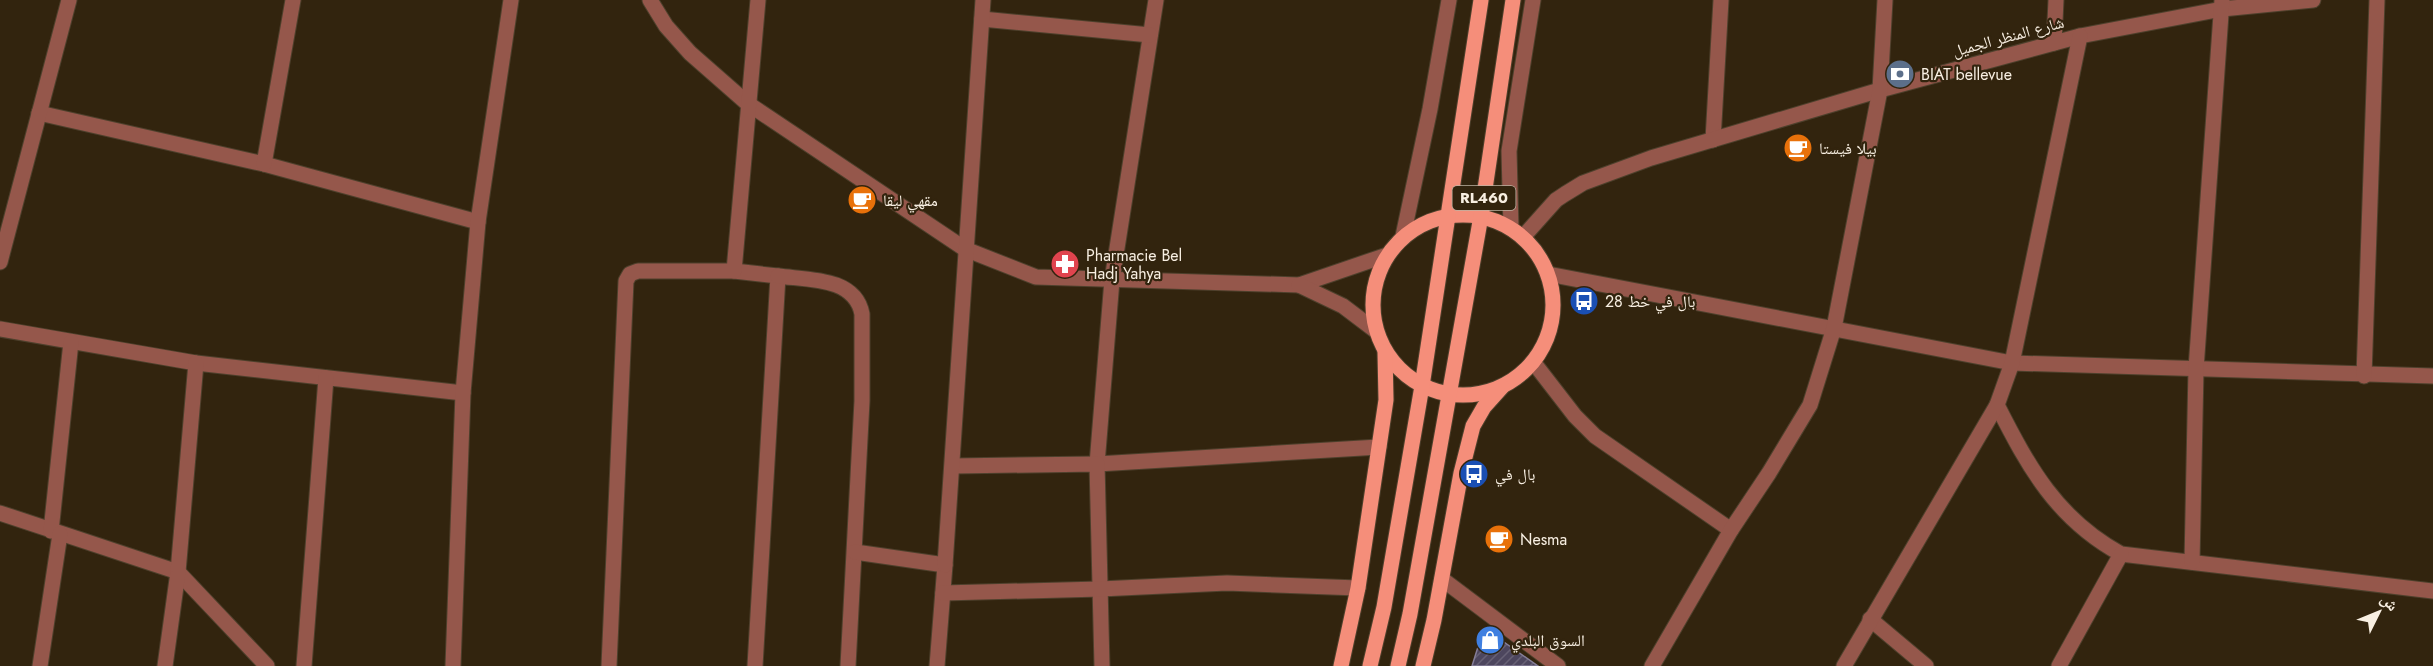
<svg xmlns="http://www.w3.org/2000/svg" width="2433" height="666" viewBox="0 0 2433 666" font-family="Jost,'Noto Naskh Arabic',sans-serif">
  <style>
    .building { fill: url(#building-hatch); stroke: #857e98; stroke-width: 1.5 }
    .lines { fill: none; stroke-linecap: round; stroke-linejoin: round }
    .minor-casing { stroke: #4e402c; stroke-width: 17 }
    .major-casing { stroke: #4e402c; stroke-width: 17 }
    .minor { stroke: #95574b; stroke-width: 15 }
    .major { stroke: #f58e7a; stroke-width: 15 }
    .labels { text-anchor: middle; stroke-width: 4.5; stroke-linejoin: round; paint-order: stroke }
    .shield { fill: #32240e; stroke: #bdb2a2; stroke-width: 1.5 }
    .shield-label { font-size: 15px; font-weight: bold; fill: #f8efe2 }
    .street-label { font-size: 16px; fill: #f8efe2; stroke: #32240e }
    .poi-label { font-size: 16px; fill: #f8efe2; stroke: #32240e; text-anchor: start }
  </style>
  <defs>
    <pattern id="building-hatch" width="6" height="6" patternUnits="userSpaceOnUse" patternTransform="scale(1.5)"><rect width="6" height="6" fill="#4d465e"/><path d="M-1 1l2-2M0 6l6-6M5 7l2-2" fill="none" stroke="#676175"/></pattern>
  </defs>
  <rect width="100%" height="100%" fill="#32240e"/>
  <polygon class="building" points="1484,628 1538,666 1472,666"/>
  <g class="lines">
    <g class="minor-casing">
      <g id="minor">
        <polyline points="650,0 666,26 690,53 747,103 965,249 1036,277 1299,285 1387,255"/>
        <polyline points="1156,0 1112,280 1097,464 1379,447"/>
        <polyline points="982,19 1150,35"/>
        <polyline points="2054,43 2056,0"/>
        <polyline points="39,113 264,164 478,222"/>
        <polyline points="1713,140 1721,0"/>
        <polyline points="264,164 293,0"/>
        <polyline points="1511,228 1509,151 1533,0"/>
        <polyline points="1403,236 1430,109 1449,0"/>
        <polyline points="1523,237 1556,200 1565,194 1583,183 1651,158 1880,90 2080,36 2222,9 2313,0"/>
        <polyline points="0,262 69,0"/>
        <polyline points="734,271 778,276 755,666"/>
        <polyline points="1548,274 2012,363 2433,376"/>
        <path d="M778,276C808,280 855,277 862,314V401L848,666"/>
        <polyline points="1299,285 1343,306 1376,331"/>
        <polyline points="0,329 196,363 463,393"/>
        <polyline points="1534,363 1575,416 1595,436 1731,530"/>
        <polyline points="2364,376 2377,0"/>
        <path d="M1997,405C2029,468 2057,519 2121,554L2433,591"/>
        <polyline points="953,466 1097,464 1102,666"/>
        <polyline points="0,513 178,572 267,666"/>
        <polyline points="51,531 71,342"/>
        <polyline points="855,552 945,565 937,666"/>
        <polyline points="2192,562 2196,369 2222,0"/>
        <polyline points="945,565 983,0"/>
        <polyline points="1442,579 1558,666"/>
        <polyline points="943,593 1100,589 1227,583 1358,588"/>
        <polyline points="1870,619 1926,666"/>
        <polyline points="40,666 60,534"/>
        <polyline points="165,666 178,572 196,363"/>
        <polyline points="304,666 326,378"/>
        <polyline points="453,666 463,393 478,222 511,0"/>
        <polyline points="609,666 626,281 630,274 638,271 734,271 758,0"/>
        <polyline points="1652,666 1731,530 1769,473 1810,405 1834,328 1880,90 1885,0"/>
        <polyline points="1844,666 1997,405 2012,363 2080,36"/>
        <polyline points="2059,666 2121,554"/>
      </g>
    </g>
    <g class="major-casing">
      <g id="major">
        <circle cx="1463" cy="305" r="90"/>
        <polyline points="1341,666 1358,588 1386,400 1385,352"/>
        <polyline points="1370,666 1384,607 1422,386 1481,0"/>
        <polyline points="1398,666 1410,614 1481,216 1513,0"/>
        <polyline points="1423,666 1434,620 1461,473 1473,426 1484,407 1502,387"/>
      </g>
    </g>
    <use href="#minor" class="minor"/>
    <use href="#major" class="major"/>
  </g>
  <defs>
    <g id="bank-disc" transform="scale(1.5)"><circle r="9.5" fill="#5c6f8a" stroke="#32240e"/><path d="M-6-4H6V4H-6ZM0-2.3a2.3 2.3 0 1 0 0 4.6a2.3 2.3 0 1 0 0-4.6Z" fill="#fff"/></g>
    <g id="cafe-disc" transform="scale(1.5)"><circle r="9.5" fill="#e8710a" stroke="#32240e"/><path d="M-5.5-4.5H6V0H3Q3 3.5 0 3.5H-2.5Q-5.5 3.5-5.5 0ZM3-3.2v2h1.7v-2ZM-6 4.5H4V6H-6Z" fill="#fff"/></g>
    <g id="pharmacy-disc" transform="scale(1.5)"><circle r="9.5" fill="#e0444e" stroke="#32240e"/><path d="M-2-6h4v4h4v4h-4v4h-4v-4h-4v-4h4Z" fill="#fff"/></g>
    <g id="bus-disc" transform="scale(1.5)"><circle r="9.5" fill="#1a4fb4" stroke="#32240e"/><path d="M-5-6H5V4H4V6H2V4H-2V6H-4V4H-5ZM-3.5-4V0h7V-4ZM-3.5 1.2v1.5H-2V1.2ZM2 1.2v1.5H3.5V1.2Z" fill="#fff"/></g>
    <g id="shop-disc" transform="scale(1.5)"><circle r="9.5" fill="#3f7fe0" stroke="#32240e"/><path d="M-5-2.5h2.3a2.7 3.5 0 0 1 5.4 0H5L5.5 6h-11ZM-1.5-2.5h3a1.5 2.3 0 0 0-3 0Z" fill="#fff"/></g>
  </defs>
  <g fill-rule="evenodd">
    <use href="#bank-disc" x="1900" y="74"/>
    <use href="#cafe-disc" x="1798" y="148"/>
    <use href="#cafe-disc" x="862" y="200"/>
    <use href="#pharmacy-disc" x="1065" y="264"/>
    <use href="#bus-disc" x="1584" y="301"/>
    <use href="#bus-disc" x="1474" y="474"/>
    <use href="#cafe-disc" x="1499" y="539"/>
    <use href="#shop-disc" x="1490" y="640"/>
  </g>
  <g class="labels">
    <rect class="shield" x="1452.5" y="186" width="63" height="24" rx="4.5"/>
    <g class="shield-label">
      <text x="1484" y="203">RL460</text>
    </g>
    <g class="street-label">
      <text transform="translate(2008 36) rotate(-15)" y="6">شارع المنظر الجميل</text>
    </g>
    <g class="poi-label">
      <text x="1921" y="80">BIAT bellevue</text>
      <text x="1819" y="154">بيلا فيستا</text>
      <text x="883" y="206">مقهي ليقا</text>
      <text x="1086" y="261">Pharmacie Bel<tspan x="1086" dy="18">Hadj Yahya</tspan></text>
      <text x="1605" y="307">بال في خط 28</text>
      <text x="1495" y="480">بال في</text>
      <text x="1520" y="545">Nesma</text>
      <text x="1511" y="646">السوق البلدي</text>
    </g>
  </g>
  <g transform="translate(2379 612) rotate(47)" stroke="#32240e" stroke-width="4.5" paint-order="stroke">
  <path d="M0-4.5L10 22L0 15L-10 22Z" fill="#f8efe2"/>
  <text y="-9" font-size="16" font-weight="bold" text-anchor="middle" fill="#f8efe2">ش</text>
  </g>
</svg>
